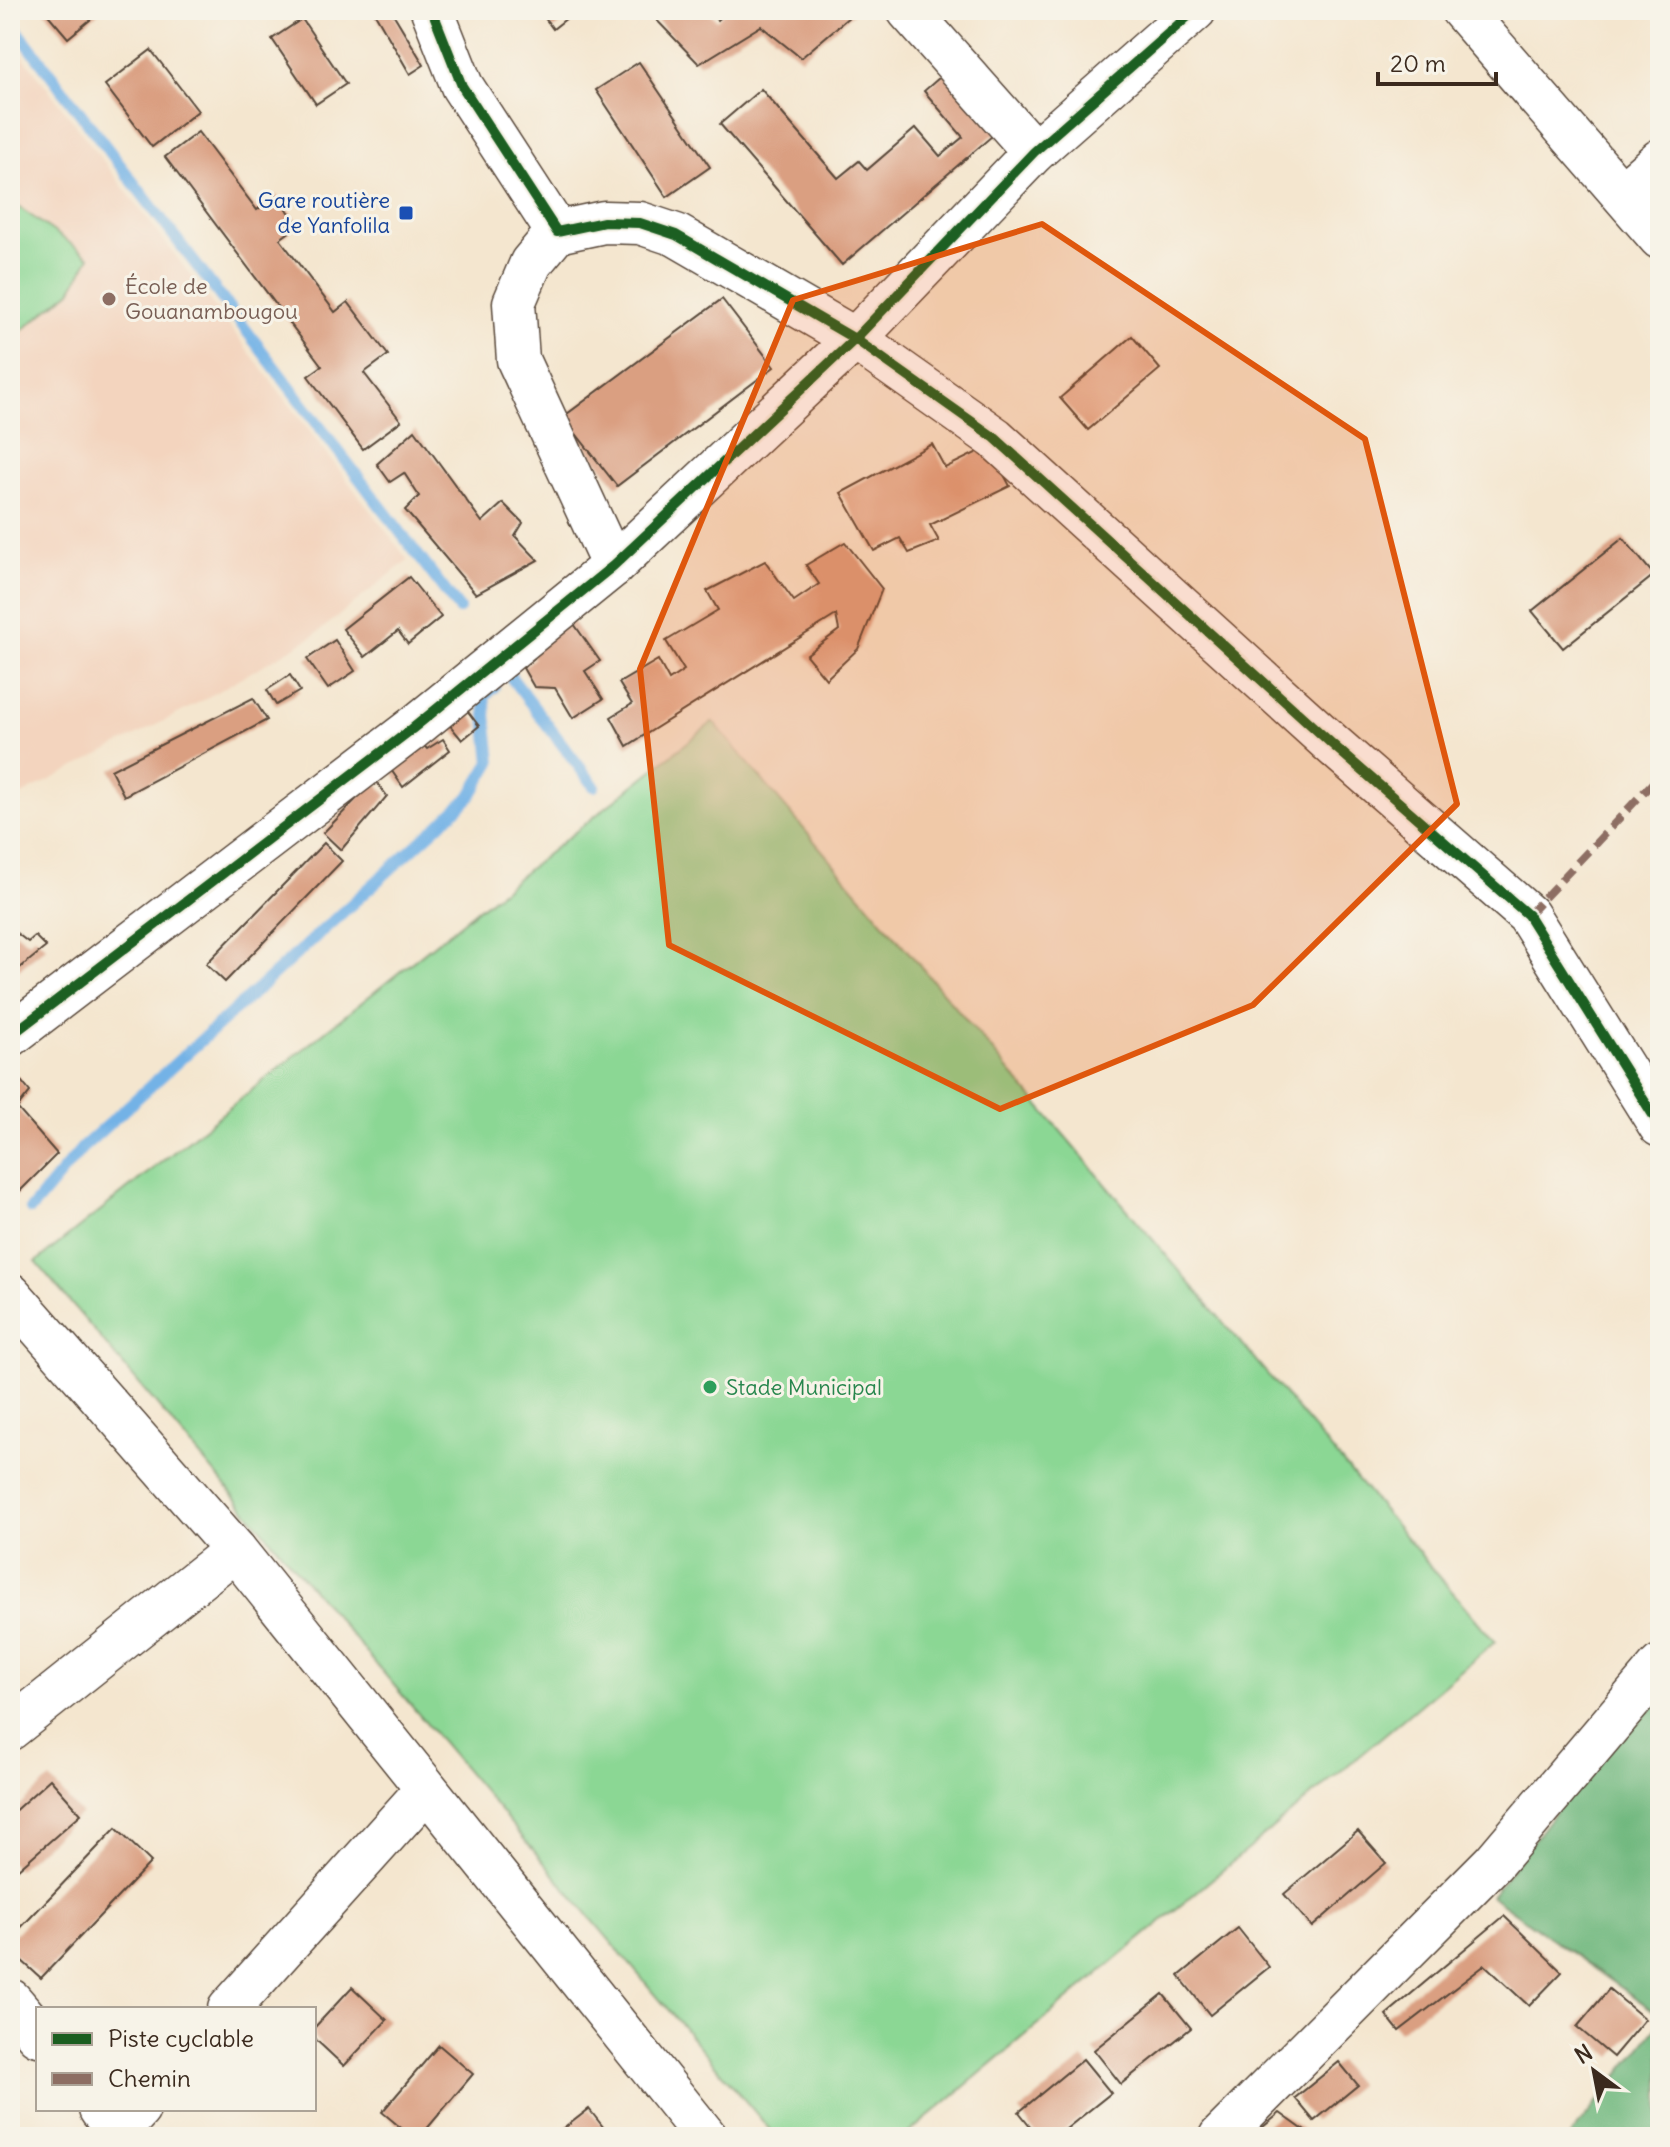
<svg xmlns="http://www.w3.org/2000/svg" width="1670" height="2147" viewBox="0 0 1670 2147" font-family="Delius,sans-serif">
  <style>
    .built { fill: #f3d4be }
    .green { fill: #8bd794; stroke: #638059; stroke-width: 2 }
    .forest { fill: #70b87e; stroke: #56714e; stroke-width: 2 }
    .lines { fill: none; stroke-linecap: round; stroke-linejoin: round }
    .stream { stroke: #73b2e6; stroke-width: 12 }
    .building { fill: #da9f81 }
    .street-casing { stroke: #574639; stroke-width: 45 }
    .secondary-casing { stroke: #574639; stroke-width: 47 }
    .street { stroke: #fff; stroke-width: 42 }
    .secondary { stroke: #fff; stroke-width: 44 }
    .quiet { stroke: #8d6e63; stroke-width: 8; stroke-dasharray: 16 8; stroke-linecap: butt }
    .cycleway-casing { stroke: #f7f3e8; stroke-width: 15 }
    .cycleway { stroke: #1b5e20; stroke-width: 10 }
    .marked { fill: #df570d; fill-opacity: 0.2; stroke: #df570d; stroke-width: 6; stroke-linejoin: round }
    .transit-dot { fill: #1a4fb4; stroke: #f7f3e8; stroke-width: 3 }
    .education-dot { fill: #8d6e63; stroke: #f7f3e8; stroke-width: 3 }
    .leisure-dot { fill: #2e9e5b; stroke: #f7f3e8; stroke-width: 3 }
    .labels { text-anchor: middle; stroke-width: 6; stroke-linejoin: round; paint-order: stroke }
    .transit-label { font-size: 22px; fill: #164399; stroke: #f7f3e8; text-anchor: end }
    .education-label { font-size: 22px; fill: #785e54; stroke: #f7f3e8; text-anchor: start }
    .leisure-label { font-size: 22px; fill: #27864d; stroke: #f7f3e8; text-anchor: start }
  </style>
  <rect width="100%" height="100%" fill="#f7f3e8"/>
  <filter id="ink" filterUnits="userSpaceOnUse"><feTurbulence type="fractalNoise" baseFrequency=".0125" numOctaves="2"/><feDisplacementMap in="SourceGraphic" scale="16" xChannelSelector="R" yChannelSelector="G"/><feConvolveMatrix kernelMatrix="1 2 1 2 8 2 1 2 1" color-interpolation-filters="sRGB"/></filter>
  <filter id="wash" filterUnits="userSpaceOnUse"><feTurbulence type="fractalNoise" baseFrequency=".006" numOctaves="4" result="noise"/><feDisplacementMap in="SourceGraphic" scale="32" xChannelSelector="R" yChannelSelector="G"/><feGaussianBlur stdDeviation="1.8" result="paint"/><feColorMatrix in="noise" values="0 0 0 0 0 0 0 0 0 0 0 0 0 0 0 0 0 1.4 0 .05"/><feComposite in="paint" operator="in"/></filter>
  <g filter="url(#wash)">
    <rect width="100%" height="100%" fill="#f4e6cf"/>
    <polygon class="built" points="10,39 408,560 312,637 187,709 10,801"/>
    <g class="green">
      <polygon points="10,201 90,257 71,291 10,340"/>
      <polygon points="713,722 1495,1642 904,2137 776,2137 36,1262"/>
    </g>
    <g class="forest">
      <polygon points="1660,1674 1660,2015 1491,1896"/>
      <polygon points="1660,2023 1660,2137 1570,2137"/>
    </g>
    <g class="lines">
      <g class="stream">
        <polyline points="10,21 459,609"/>
        <polyline points="500,663 594,786"/>
        <polyline points="31,1209 82,1148 470,797 491,762 484,696 494,687"/>
      </g>
    </g>
    <g id="blocks">
      <g class="building">
        <polygon points="44,10 102,10 68,38"/>
        <polygon points="376,10 391,10 424,65 410,74 374,12"/>
        <polygon points="539,10 577,10 553,29"/>
        <polygon points="647,10 707,10 717,20 727,10 857,10 801,58 761,26 699,64"/>
        <polygon points="302,19 346,84 316,104 272,39"/>
        <polygon points="151,50 198,111 152,147 105,85"/>
        <polygon points="639,62 710,167 667,197 596,90"/>
        <polygon points="947,71 999,130 842,265 720,124 761,89 838,178 859,161 867,170 916,128 940,156 963,137 924,91"/>
        <polygon points="198,132 257,210 276,195 299,225 280,239 335,312 348,302 388,355 364,373 401,421 363,449 308,376 322,366 165,157"/>
        <polygon points="722,299 774,367 617,486 563,417"/>
        <polygon points="1132,336 1160,369 1088,430 1060,398"/>
        <polygon points="415,430 482,522 503,503 523,523 515,536 538,560 476,594 405,510 419,496 404,473 390,482 377,464"/>
        <polygon points="932,444 945,468 982,450 998,464 1010,486 930,525 939,541 909,553 900,538 874,551 841,493"/>
        <polygon points="1623,538 1654,575 1563,648 1532,611"/>
        <polygon points="845,542 882,589 858,649 826,679 806,655 839,630 836,615 627,746 611,717 632,704 619,683 658,660 669,680 684,670 666,641 718,610 707,591 765,561 794,601 819,584 806,565"/>
        <polygon points="409,577 441,617 408,644 398,631 365,657 343,629"/>
        <polygon points="567,614 600,661 585,671 603,699 573,718 555,688 534,687 523,668 534,658 523,640"/>
        <polygon points="335,640 355,671 328,689 307,659"/>
        <polygon points="290,675 300,691 276,705 267,690"/>
        <polygon points="253,698 267,720 124,796 111,770"/>
        <polygon points="466,709 479,726 462,740 448,723"/>
        <polygon points="443,739 450,750 403,787 387,764 420,741 427,749"/>
        <polygon points="375,780 387,796 341,850 323,833"/>
        <polygon points="324,843 342,861 225,982 206,964"/>
        <polygon points="10,928 28,942 35,936 46,947 10,976"/>
        <polygon points="10,1067 30,1092 17,1108 57,1154 10,1201"/>
        <polygon points="50,1779 81,1814 17,1870 10,1862 10,1815"/>
        <polygon points="116,1828 151,1862 41,1978 10,1950 10,1939"/>
        <polygon points="1358,1831 1386,1863 1312,1927 1284,1894"/>
        <polygon points="1504,1916 1562,1972 1529,2006 1485,1965 1399,2031 1386,2015"/>
        <polygon points="1238,1928 1269,1967 1210,2015 1179,1976"/>
        <polygon points="352,1987 387,2020 344,2066 314,2038 314,2028"/>
        <polygon points="1609,1989 1645,2019 1613,2057 1577,2027"/>
        <polygon points="1163,1994 1191,2028 1121,2084 1094,2050"/>
        <polygon points="439,2045 473,2074 420,2137 412,2137 382,2112"/>
        <polygon points="1083,2059 1111,2093 1056,2137 1039,2137 1019,2112"/>
        <polygon points="1339,2062 1358,2085 1314,2121 1295,2098"/>
        <polygon points="589,2109 611,2137 553,2137"/>
        <polygon points="1280,2113 1305,2131 1297,2137 1251,2137"/>
      </g>
    </g>
  </g>
  <g filter="url(#ink)">
    <use href="#blocks" fill-opacity="0" stroke="#574639" stroke-width="2"/>
    <g class="lines">
      <g class="street-casing">
        <g id="street">
          <polyline points="432,10 462,86 557,232 604,222 640,223 676,235 855,339 995,438 1332,744 1528,915 1660,1126"/>
          <polyline points="908,10 1034,152"/>
          <polyline points="1462,10 1660,238"/>
          <polyline points="1622,193 1660,160"/>
          <polyline points="557,232 531,263 514,303 518,360 613,566"/>
          <polyline points="10,1036 412,729 613,566 855,339 1034,152 1195,10"/>
          <polyline points="10,1294 235,1550 706,2137"/>
          <polyline points="10,1729 235,1550"/>
          <polyline points="229,2009 426,1790"/>
          <polyline points="113,2137 139,2109"/>
          <polyline points="1220,2137 1493,1863 1660,1666"/>
        </g>
      </g>
      <g class="secondary-casing">
        <g id="secondary">
          <polyline points="10,2001 38,2034"/>
          <polyline points="101,2109 124,2137"/>
        </g>
      </g>
      <use href="#street" class="street"/>
      <use href="#secondary" class="secondary"/>
      <polyline class="quiet" points="1528,915 1660,775"/>
      <g class="cycleway-casing">
        <g id="cycleway">
          <polyline points="432,10 462,86 557,232 604,222 640,223 676,235 855,339 995,438 1332,744 1528,915 1660,1126"/>
          <polyline points="10,1036 412,729 613,566 855,339 1034,152 1195,10"/>
        </g>
      </g>
      <use href="#cycleway" class="cycleway"/>
    </g>
  </g>
  <path class="marked" d="M1042,224L1365,439L1457,804L1253,1005L1000,1109L669,945L640,669L793,300Z"/>
  <rect class="transit-dot" x="398" y="205" width="16" height="16" rx="4"/>
  <circle class="education-dot" cx="109" cy="299" r="8"/>
  <circle class="leisure-dot" cx="710" cy="1387" r="8"/>
  <g class="labels">
    <g class="transit-label">
      <text x="390" y="208">Gare routière<tspan x="390" dy="25">de Yanfolila</tspan></text>
    </g>
    <g class="education-label">
      <text x="125" y="294">École de<tspan x="125" dy="25">Gouanambougou</tspan></text>
    </g>
    <g class="leisure-label">
      <text x="726" y="1395">Stade Municipal</text>
    </g>
  </g>
  <rect width="1670" height="2147" fill="none" stroke="#f7f3e8" stroke-width="40"/>
  <rect x="36" y="2007" width="280" height="104" fill="#f7f3e8" stroke="#aca397" stroke-width="2"/>
  <rect x="52" y="2033" width="40" height="12" fill="#1b5e20" stroke="#aca397" stroke-width="2"/>
  <text x="108" y="2047" font-size="24" fill="#3b2a1e">Piste cyclable</text>
  <rect x="52" y="2073" width="40" height="12" fill="#8d6e63" stroke="#aca397" stroke-width="2"/>
  <text x="108" y="2087" font-size="24" fill="#3b2a1e">Chemin</text>
  <g transform="translate(1594 2071) rotate(328)" stroke="#f7f3e8" stroke-width="6" paint-order="stroke">
  <path d="M0-6L14 30L0 20L-14 30Z" fill="#3b2a1e"/>
  <text y="-12" font-size="22" font-weight="bold" text-anchor="middle" fill="#3b2a1e">N</text>
  </g>
  <path d="M1378 72v12h118v-12" fill="none" stroke="#3b2a1e" stroke-width="4"/>
  <text x="1390" y="72" font-size="24" fill="#3b2a1e" stroke="#f7f3e8" stroke-width="6" paint-order="stroke">20 m</text>
</svg>
